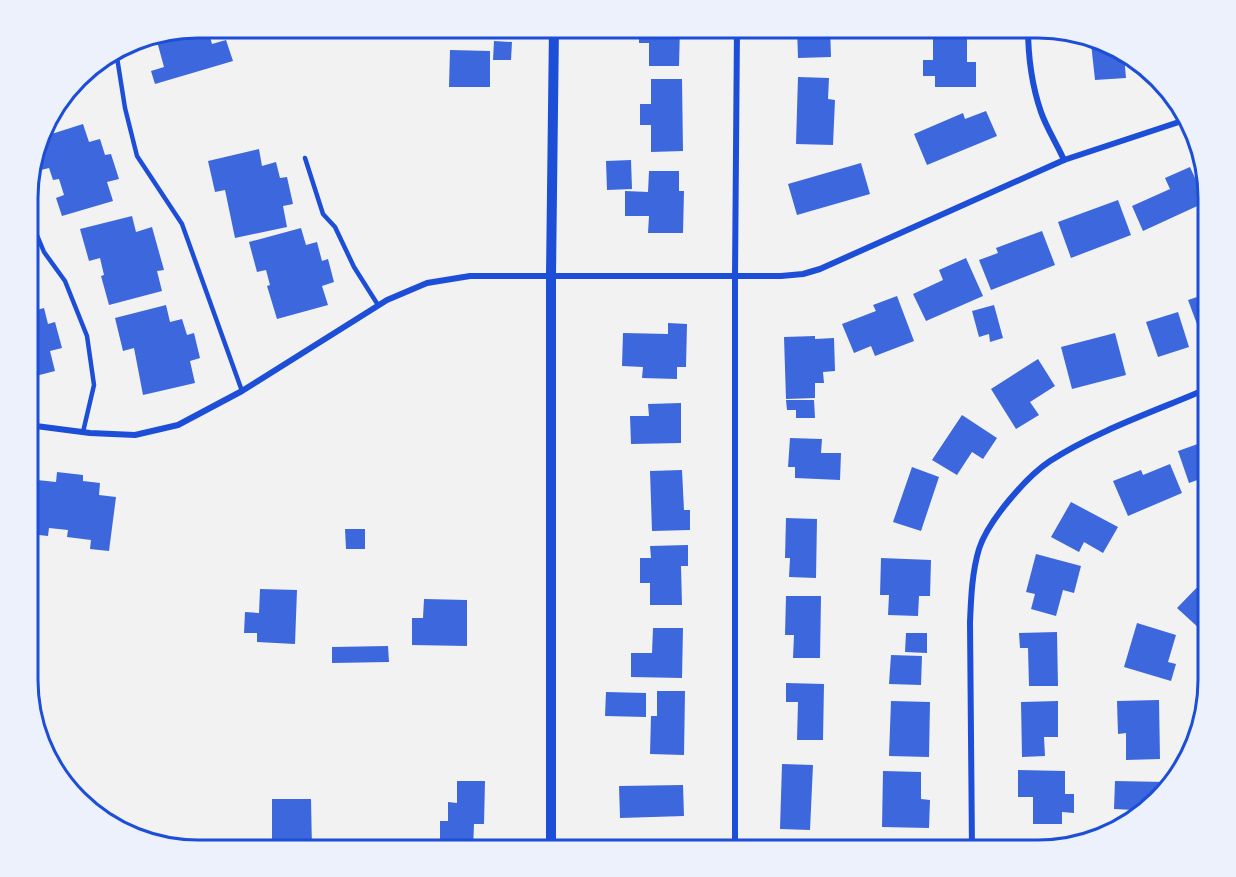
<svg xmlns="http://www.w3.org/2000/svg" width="1236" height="877" viewBox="0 0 1236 877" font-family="'PT Sans Narrow',sans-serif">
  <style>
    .building { fill: #3d67dc }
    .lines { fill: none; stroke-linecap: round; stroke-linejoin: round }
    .service { stroke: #1d4ed8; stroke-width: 4.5 }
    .minor { stroke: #1d4ed8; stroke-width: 6 }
    .tertiary { stroke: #1d4ed8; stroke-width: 10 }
    .rim { fill: none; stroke: #1d4ed8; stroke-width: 3 }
  </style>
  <rect width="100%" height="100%" fill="#f2f2f2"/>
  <g class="building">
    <polygon points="198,27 214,27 216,35 210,37 212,44 226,40 233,61 155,84 151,71 164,67 155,34"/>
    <polygon points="444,27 474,27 474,31 444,30"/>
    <polygon points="639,27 680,27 679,66 649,66 649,43 639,43"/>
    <polygon points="797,27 830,27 831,57 798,58"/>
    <polygon points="933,27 967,27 967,62 976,62 976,87 935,87 935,76 923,76 923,60 933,60"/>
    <polygon points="494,41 512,42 511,60 493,60"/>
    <polygon points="1091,43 1124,55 1126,78 1095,80"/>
    <polygon points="450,50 490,51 490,87 449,87"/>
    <polygon points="798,77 829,78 828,99 835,100 833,145 796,144"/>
    <polygon points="651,79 682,79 683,151 651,152 651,125 640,125 640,104 651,104"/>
    <polygon points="986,111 997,136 927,165 914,134 963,113 965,119"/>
    <polygon points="83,124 89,142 100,139 105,155 111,154 119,179 107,182 113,201 62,216 56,198 64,195 59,179 53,180 49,168 41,170 36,153 42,137"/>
    <polygon points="259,149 262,166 276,162 280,178 287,177 293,204 283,206 287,227 235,238 225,190 215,192 208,161"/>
    <polygon points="631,160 632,189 607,190 606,161"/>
    <polygon points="861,163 870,194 797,215 788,184"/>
    <polygon points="1190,167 1206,202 1143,231 1132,206 1170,189 1165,178"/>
    <polygon points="649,171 679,171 679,191 684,191 683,233 648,233 649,216 625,216 625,191 648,192"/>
    <polygon points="1118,200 1131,235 1071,258 1058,222"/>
    <polygon points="132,216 136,232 152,227 164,270 157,271 162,291 109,305 101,276 104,275 100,258 89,261 80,229"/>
    <polygon points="301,228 306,245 317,242 322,261 328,259 334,282 322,286 328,305 277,319 267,286 270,285 266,270 257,272 249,242"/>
    <polygon points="1042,231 1055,265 991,290 979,260 998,253 996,248"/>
    <polygon points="966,258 983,296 926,321 913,294 943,280 939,270"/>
    <polygon points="1209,293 1209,333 1201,335 1188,300"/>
    <polygon points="897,296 914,341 875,356 871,346 854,353 842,324 876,311 873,305"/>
    <polygon points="28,297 33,311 44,308 48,324 55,322 62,348 50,351 55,371 28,378"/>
    <polygon points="166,305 170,322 182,319 187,335 194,333 200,358 190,361 195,383 143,395 134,348 123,351 115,318"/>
    <polygon points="994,305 1003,338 990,342 989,334 979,337 972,311"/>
    <polygon points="1178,312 1189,347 1158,357 1146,322"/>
    <polygon points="668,323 687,324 686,367 677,367 677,379 642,378 643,367 622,366 623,333 668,334"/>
    <polygon points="1115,333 1126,375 1072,389 1061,347"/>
    <polygon points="815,336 815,339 834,338 835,371 823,372 824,383 815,383 815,398 786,399 784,337"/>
    <polygon points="1038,359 1055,386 1030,402 1039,415 1016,429 991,389"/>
    <polygon points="786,400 814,400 815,418 796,418 796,410 787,410"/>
    <polygon points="681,403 681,443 631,444 630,416 649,416 648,404"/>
    <polygon points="962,415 997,438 983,459 972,452 957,475 932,460"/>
    <polygon points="790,438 822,439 821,453 841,453 840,480 795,478 795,467 788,467"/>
    <polygon points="1209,440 1209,488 1204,489 1200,479 1189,483 1178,451"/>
    <polygon points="1170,464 1182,493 1128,516 1113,481 1141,470 1143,475"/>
    <polygon points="912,467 939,477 921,531 893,522"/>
    <polygon points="682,470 684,510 690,510 690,530 652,531 650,471"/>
    <polygon points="57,472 83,475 83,481 100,483 99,495 116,497 109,551 90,549 91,540 67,537 68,530 49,528 48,536 30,534 37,480 56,482"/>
    <polygon points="1071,502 1118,527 1103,553 1084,542 1079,552 1051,537"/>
    <polygon points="786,518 817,519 816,578 789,577 790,558 785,558"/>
    <polygon points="345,529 365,529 365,549 346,549"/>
    <polygon points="688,545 688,566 681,566 682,605 650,605 650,583 640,583 640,558 651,558 650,546"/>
    <polygon points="1036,554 1081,566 1074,593 1063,590 1056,616 1031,609 1035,594 1026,592"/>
    <polygon points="881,558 931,560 930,596 919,596 918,616 888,615 889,595 880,595"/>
    <polygon points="1209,575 1209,621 1201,630 1177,608"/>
    <polygon points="260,589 297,590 295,644 257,642 257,633 244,633 245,612 259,613"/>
    <polygon points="786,596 821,596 820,658 793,658 794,635 785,635"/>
    <polygon points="424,599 467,600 467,646 412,645 412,618 423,618"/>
    <polygon points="1137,623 1176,635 1168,662 1176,664 1171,681 1124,667"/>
    <polygon points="653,628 683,628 682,678 631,677 631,653 652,653"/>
    <polygon points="1057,632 1058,686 1029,686 1028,648 1020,648 1019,633"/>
    <polygon points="906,633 927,633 927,653 905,652"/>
    <polygon points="388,646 389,662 332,663 332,647"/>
    <polygon points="891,655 922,656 921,685 889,684"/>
    <polygon points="786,683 824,684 823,740 797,740 798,702 786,702"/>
    <polygon points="657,691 685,691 684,755 650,754 651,716 657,716"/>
    <polygon points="606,692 646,693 646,717 605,716"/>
    <polygon points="1159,700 1160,759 1126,760 1126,733 1118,734 1117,701"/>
    <polygon points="891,701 930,702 929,757 889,756"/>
    <polygon points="1058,701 1058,737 1044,737 1045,756 1022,757 1021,702"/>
    <polygon points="782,764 813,765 810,830 780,829"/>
    <polygon points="1018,770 1065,771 1065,794 1074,794 1074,813 1062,812 1062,824 1033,824 1033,797 1018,797"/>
    <polygon points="883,771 921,772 921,799 930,800 929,828 882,827"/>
    <polygon points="457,781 485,781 484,824 474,824 473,850 449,850 449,843 440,843 440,821 448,821 448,802 457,803"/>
    <polygon points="1115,781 1166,782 1165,790 1134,816 1134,810 1114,809"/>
    <polygon points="683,785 684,816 620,818 619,786"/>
    <polygon points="272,799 311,799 312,850 272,850"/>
  </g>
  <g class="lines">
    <g class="service">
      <polyline points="116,51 125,108 137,156 182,224 242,391"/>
      <polyline points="305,158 323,214 335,227 354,267 378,305"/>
      <polyline points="29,216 44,252 65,281 87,336 94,385 83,432"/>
    </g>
    <g class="minor">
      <path d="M1028,27C1028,55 1032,86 1041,112C1047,129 1057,144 1064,160"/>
      <polyline points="28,425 90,433 135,435 178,425 242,391 387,300 427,283 470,276 781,276 803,274 820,269 1064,160 1188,119"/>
      <polyline points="735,850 735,276 737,27"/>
      <path d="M972,850L970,622C971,598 972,572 979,549C988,521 1026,477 1050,461C1096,431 1158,410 1209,388"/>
    </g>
    <polyline class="tertiary" points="551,850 551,275 554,27"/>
  </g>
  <path d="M0 0H1236V877H0ZM198 38H1038A160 160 0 0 1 1198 198V680A160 160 0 0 1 1038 840H198A160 160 0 0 1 38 680V198A160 160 0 0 1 198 38Z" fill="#edf1fc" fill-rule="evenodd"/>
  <path class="rim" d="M198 38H1038A160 160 0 0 1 1198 198V680A160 160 0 0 1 1038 840H198A160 160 0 0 1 38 680V198A160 160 0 0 1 198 38Z"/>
</svg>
